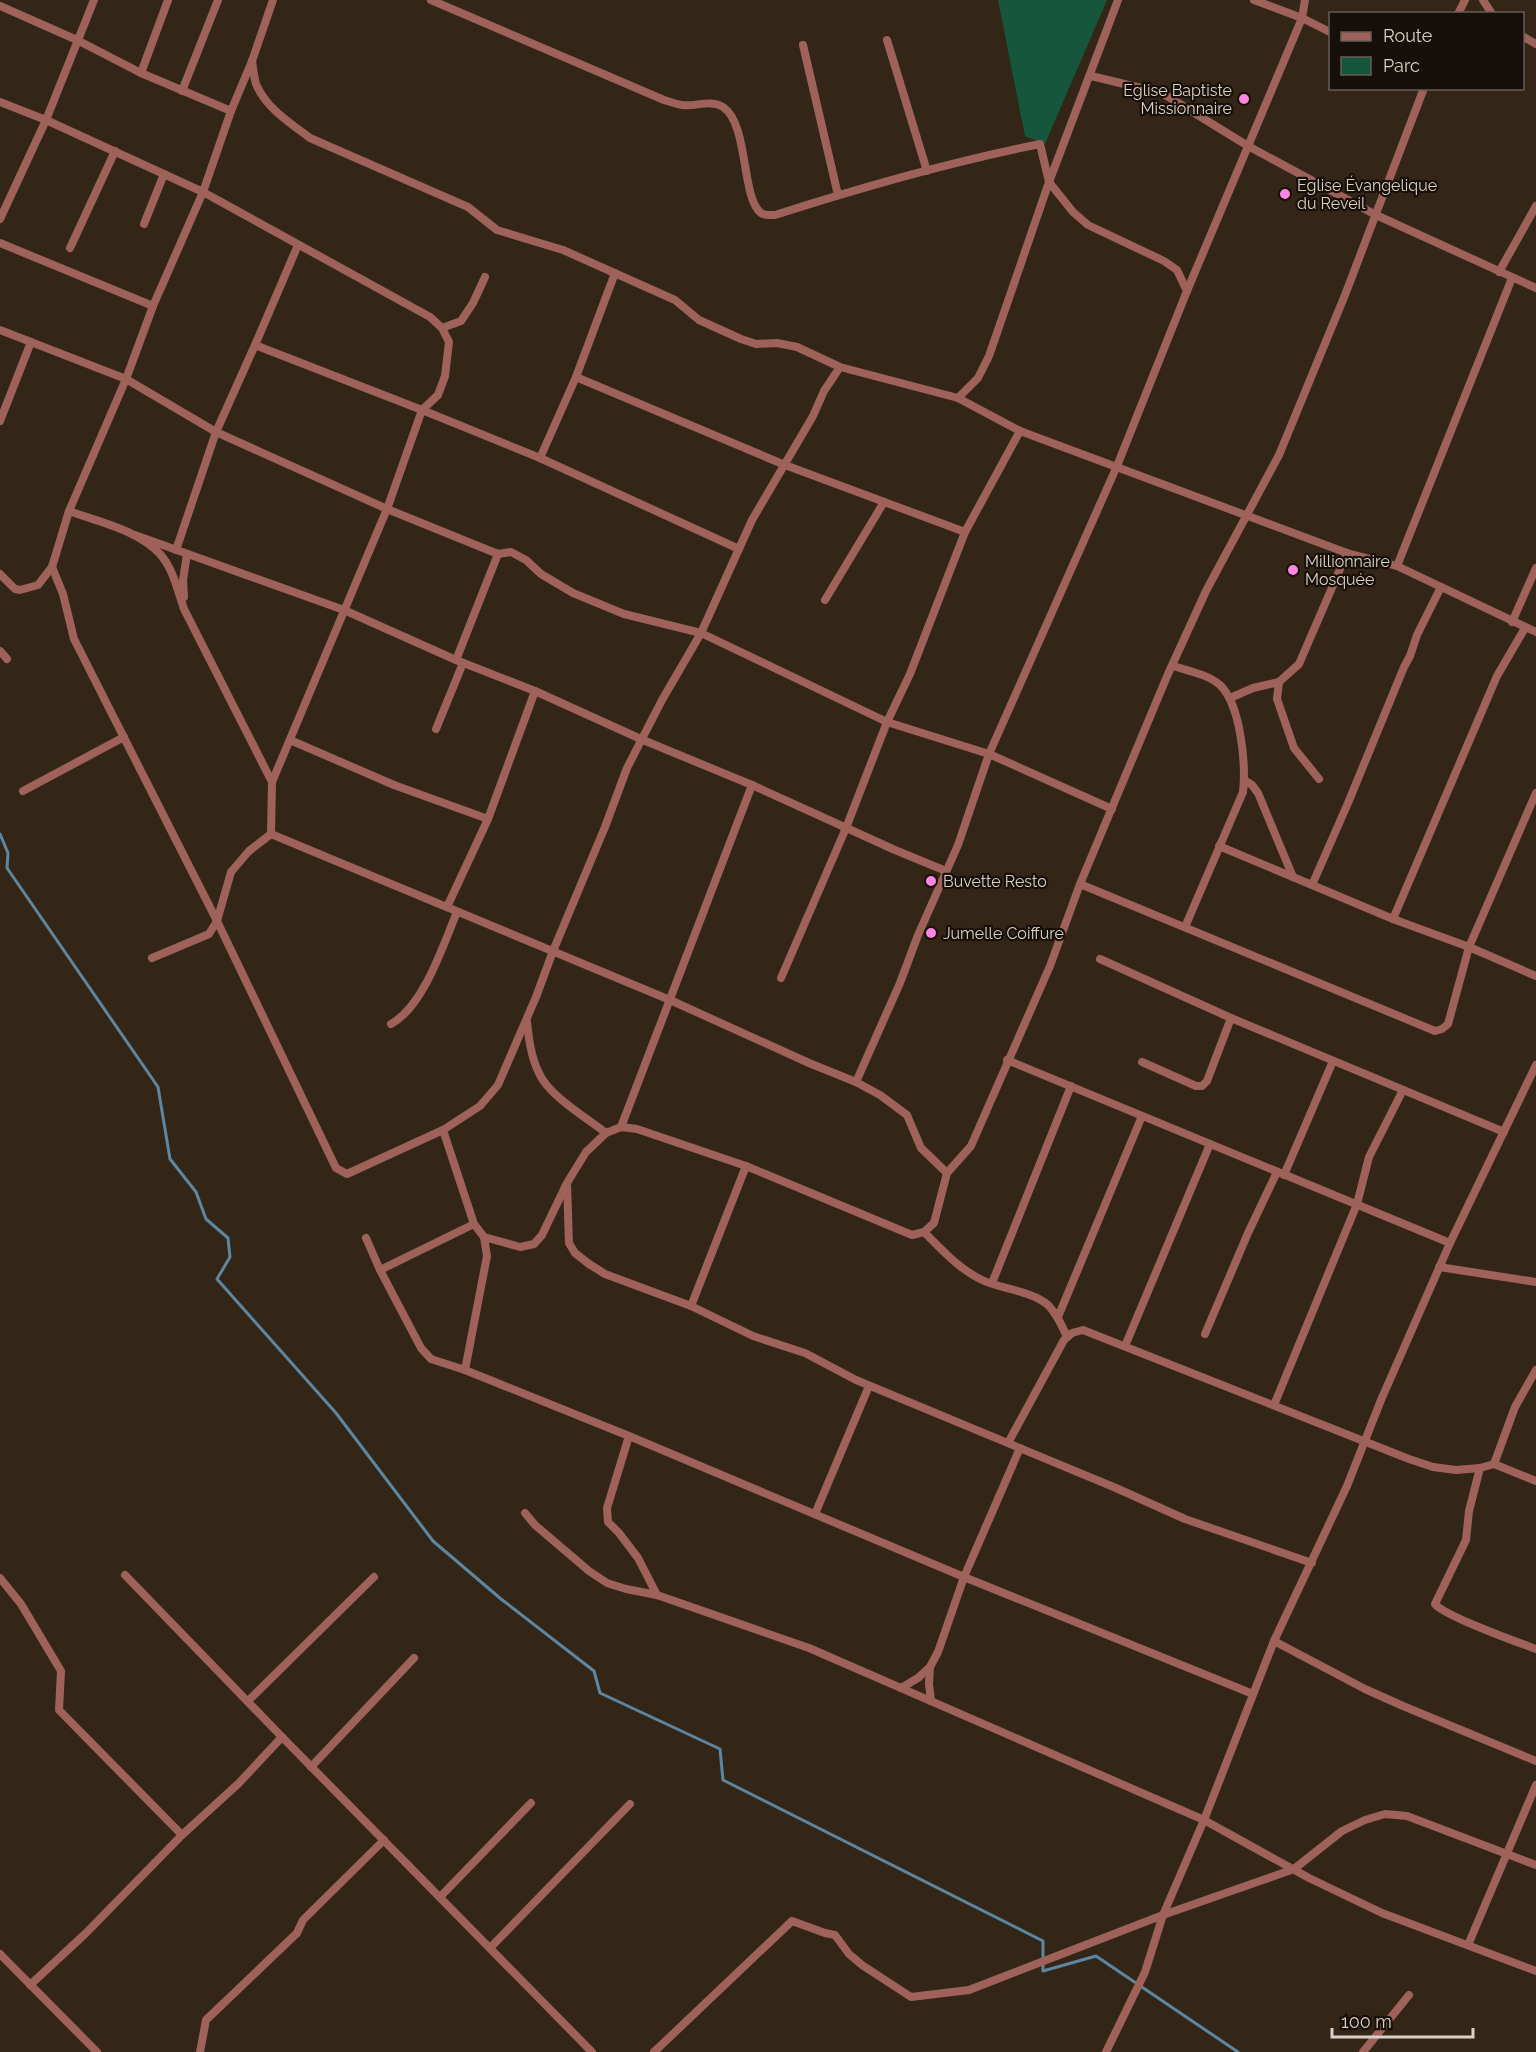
<svg xmlns="http://www.w3.org/2000/svg" width="1536" height="2052" viewBox="0 0 1536 2052" font-family="Raleway,sans-serif">
  <style>
    .green { fill: #15563d }
    .lines { fill: none; stroke-linecap: round; stroke-linejoin: round }
    .stream { stroke: #5c86a1; stroke-width: 3 }
    .minor { stroke: #9e625a; stroke-width: 8 }
    .poi-dot { fill: #fd86e3; stroke: #17100a; stroke-width: 2 }
    .labels { text-anchor: middle; stroke-width: 4.5; stroke-linejoin: round; paint-order: stroke }
    .poi-label { font-size: 16px; fill: #dad0c7; stroke: #17100a; text-anchor: start }
  </style>
  <rect width="100%" height="100%" fill="#342617"/>
  <polygon class="green" points="998,0 1107,0 1045,144 1025,136"/>
  <g class="lines">
    <polyline class="stream" points="0,834 8,853 7,868 158,1087 170,1159 196,1192 206,1219 228,1238 230,1257 217,1279 336,1413 433,1541 501,1599 594,1671 600,1693 720,1749 723,1780 1043,1941 1043,1971 1096,1956 1238,2052"/>
    <g class="minor">
      <path d="M431,0L664,100C670,102 676,104 682,105C695,107 711,99 723,107C749,124 741,198 761,213C765,216 770,215 775,215C862,187 950,162 1040,144L1049,182L1073,212L1088,225L1164,261L1177,270L1187,291"/>
      <polyline points="1254,0 1302,18 1330,32"/>
      <polyline points="1483,0 1492,14"/>
      <polyline points="0,6 77,40 141,73 231,111"/>
      <polyline points="1458,14 1465,0"/>
      <polyline points="1522,36 1536,44"/>
      <polyline points="887,40 927,171"/>
      <polyline points="803,45 838,195"/>
      <path d="M252,61C253,68 254,77 256,84C266,108 290,123 310,138L468,207L497,230L563,250L675,300L699,320L741,339L756,344L777,343L797,347L840,367"/>
      <polyline points="141,73 168,0"/>
      <polyline points="1091,76 1162,93 1248,146 1376,215 1536,288"/>
      <polyline points="182,91 218,0"/>
      <polyline points="0,102 46,120 203,192 430,317 442,328 449,342 445,376 438,395 422,410 540,458 739,549"/>
      <polyline points="0,219 46,120 94,0"/>
      <polyline points="144,224 164,174"/>
      <polyline points="0,243 153,306"/>
      <polyline points="70,248 115,151"/>
      <polyline points="1499,272 1536,206"/>
      <polyline points="442,328 461,321 473,303 485,277"/>
      <polyline points="0,330 126,379 216,432 387,509 498,554 511,552 526,560 541,574 573,593 624,614 701,633 887,722 989,754 1112,809"/>
      <polyline points="255,345 422,410 387,509 272,782 271,834"/>
      <polyline points="576,377 785,465 965,532"/>
      <polyline points="958,398 978,378 989,356 1049,182 1118,0"/>
      <polyline points="0,421 31,342"/>
      <polyline points="540,458 576,377 615,273"/>
      <path d="M69,511C99,522 138,530 160,554C173,568 178,592 184,609L272,782"/>
      <polyline points="135,535 344,610 456,660 535,691 643,740 752,785 895,850 946,871"/>
      <polyline points="176,550 216,432 255,345 298,245"/>
      <polyline points="1397,566 1512,278"/>
      <polyline points="52,567 63,594 74,639 217,921 336,1168 347,1174 443,1130 480,1106 498,1085 536,997 553,951 605,827 627,768 662,700 701,633 752,520 813,416 824,391 840,367 958,398 1020,431 1347,553 1397,566 1536,632"/>
      <polyline points="0,574 15,589 20,590 38,585 52,567 69,511 126,379 153,306 203,192 231,111 252,61 273,0"/>
      <polyline points="184,597 183,580 187,554"/>
      <polyline points="825,600 884,502"/>
      <polyline points="1512,622 1536,568"/>
      <polyline points="0,651 7,659"/>
      <polyline points="456,660 498,554"/>
      <path d="M1173,666C1189,671 1207,674 1220,685C1241,705 1246,765 1243,792L1185,927"/>
      <polyline points="1279,682 1277,699 1294,748 1319,779"/>
      <polyline points="1230,698 1253,688 1279,682 1299,664 1347,553"/>
      <polyline points="436,729 463,663"/>
      <polyline points="290,740 394,785 488,819"/>
      <polyline points="1244,780 1252,785 1258,793 1293,877"/>
      <polyline points="23,791 124,737"/>
      <polyline points="271,834 670,1000 809,1063 856,1082 880,1095 907,1115 921,1148 947,1173 934,1223 924,1232 912,1235 746,1166 637,1129 621,1127 606,1133 586,1152 567,1183 569,1243 575,1253 589,1264 605,1274 691,1306 753,1336 805,1353 856,1380 1116,1488 1185,1519 1312,1563"/>
      <polyline points="1219,846 1393,919 1469,947 1536,976"/>
      <polyline points="1080,884 1435,1031 1442,1029 1448,1024 1469,947 1536,793"/>
      <polyline points="1312,885 1348,803 1404,667 1410,656 1417,635 1441,587"/>
      <polyline points="447,907 488,819 535,691"/>
      <polyline points="1393,919 1497,676 1525,628"/>
      <polyline points="152,958 209,934 217,921 231,872 249,851 271,834"/>
      <polyline points="1100,959 1231,1018 1504,1132"/>
      <polyline points="781,978 846,828 887,722 910,674 965,532 1020,431"/>
      <path d="M527,1022C529,1040 531,1057 539,1073C548,1095 587,1118 606,1133"/>
      <path d="M391,1024C424,1006 443,945 457,912"/>
      <polyline points="1007,1060 1450,1243"/>
      <polyline points="1142,1062 1196,1086 1202,1086 1207,1081 1231,1018"/>
      <polyline points="856,1082 900,983 918,935 958,845 989,754 1117,466 1187,291 1302,18 1305,0"/>
      <polyline points="621,1127 752,785"/>
      <polyline points="443,1130 474,1224 484,1237 487,1256 465,1370"/>
      <polyline points="947,1173 971,1146 1050,966 1080,884 1168,674 1206,591 1279,455 1345,295 1424,88"/>
      <polyline points="1284,1175 1333,1061"/>
      <path d="M924,1232C942,1250 959,1269 982,1280C1001,1289 1032,1291 1048,1305C1057,1314 1062,1326 1067,1337"/>
      <polyline points="484,1237 520,1247 534,1244 542,1235 566,1185"/>
      <polyline points="366,1238 380,1270 421,1348 431,1359 465,1370 629,1436 964,1577 1253,1694"/>
      <polyline points="1439,1267 1536,1282"/>
      <polyline points="380,1270 474,1224"/>
      <polyline points="992,1283 1071,1086"/>
      <polyline points="691,1306 746,1166"/>
      <polyline points="1058,1317 1142,1116"/>
      <polyline points="1205,1334 1248,1233 1277,1172"/>
      <polyline points="1125,1346 1210,1144"/>
      <polyline points="1274,1405 1357,1204 1369,1157 1403,1090"/>
      <polyline points="629,1436 607,1508 608,1522 619,1533 638,1558 657,1595"/>
      <polyline points="1008,1443 1064,1340 1072,1333 1083,1330 1409,1459 1433,1467 1456,1470 1480,1468 1494,1464 1536,1481"/>
      <polyline points="1494,1464 1515,1407 1536,1370"/>
      <path d="M1480,1468L1469,1511L1466,1540L1435,1604C1444,1616 1517,1642 1536,1649"/>
      <polyline points="525,1513 535,1525 589,1571 607,1583 626,1589 657,1595 809,1648 1204,1820 1309,1878 1382,1913 1536,1971"/>
      <polyline points="815,1514 869,1386"/>
      <polyline points="125,1575 282,1737 592,2052"/>
      <polyline points="0,1578 21,1604 61,1671 59,1710 182,1835"/>
      <polyline points="1274,1641 1365,1689 1403,1706 1536,1761"/>
      <polyline points="930,1667 929,1684 931,1701"/>
      <polyline points="901,1688 918,1678 930,1667 938,1652 964,1577 1020,1448"/>
      <polyline points="248,1701 374,1577"/>
      <polyline points="311,1767 414,1658"/>
      <polyline points="440,1897 531,1803"/>
      <polyline points="1468,1945 1536,1785"/>
      <polyline points="490,1948 630,1804"/>
      <polyline points="0,1954 97,2052"/>
      <polyline points="30,1985 85,1934 182,1835 239,1783 282,1737"/>
      <polyline points="200,2052 206,2020 297,1933 303,1920 384,1840"/>
      <polyline points="654,2052 792,1921 825,1933 835,1935 849,1954 862,1965 911,1997 969,1990 1163,1915 1294,1869 1342,1831 1365,1820 1385,1814 1407,1816 1536,1865"/>
      <polyline points="1106,2052 1145,1972 1163,1915 1204,1820 1274,1641 1347,1486 1381,1400 1450,1243 1536,1065"/>
      <polyline points="1363,2052 1409,1995"/>
    </g>
  </g>
  <g class="poi-dot">
    <circle cx="1244" cy="99" r="6"/>
    <circle cx="1285" cy="194" r="6"/>
    <circle cx="1293" cy="570" r="6"/>
    <circle cx="931" cy="881" r="6"/>
    <circle cx="931" cy="933" r="6"/>
  </g>
  <g class="labels">
    <g class="poi-label">
      <text x="1232" y="96" text-anchor="end">Eglise Baptiste<tspan x="1232" dy="18">Missionnaire</tspan></text>
      <text x="1297" y="191">Eglise Évangelique<tspan x="1297" dy="18">du Reveil</tspan></text>
      <text x="1305" y="567">Millionnaire<tspan x="1305" dy="18">Mosquée</tspan></text>
      <text x="943" y="887">Buvette Resto</text>
      <text x="943" y="939">Jumelle Coiffure</text>
    </g>
  </g>
  <rect x="1329" y="12" width="195" height="78" fill="#17100a" stroke="#655d56" stroke-width="1.5"/>
  <rect x="1341" y="32" width="30" height="9" fill="#9e625a" stroke="#655d56" stroke-width="1.5"/>
  <text x="1383" y="42" font-size="18" fill="#dad0c7">Route</text>
  <rect x="1341" y="57" width="30" height="18" fill="#15563d" stroke="#655d56" stroke-width="1.5"/>
  <text x="1383" y="72" font-size="18" fill="#dad0c7">Parc</text>
  <path d="M1332 2028v9h141v-9" fill="none" stroke="#dad0c7" stroke-width="3"/>
  <text x="1341" y="2028" font-size="18" fill="#dad0c7" stroke="#17100a" stroke-width="4.5" paint-order="stroke">100 m</text>
</svg>
